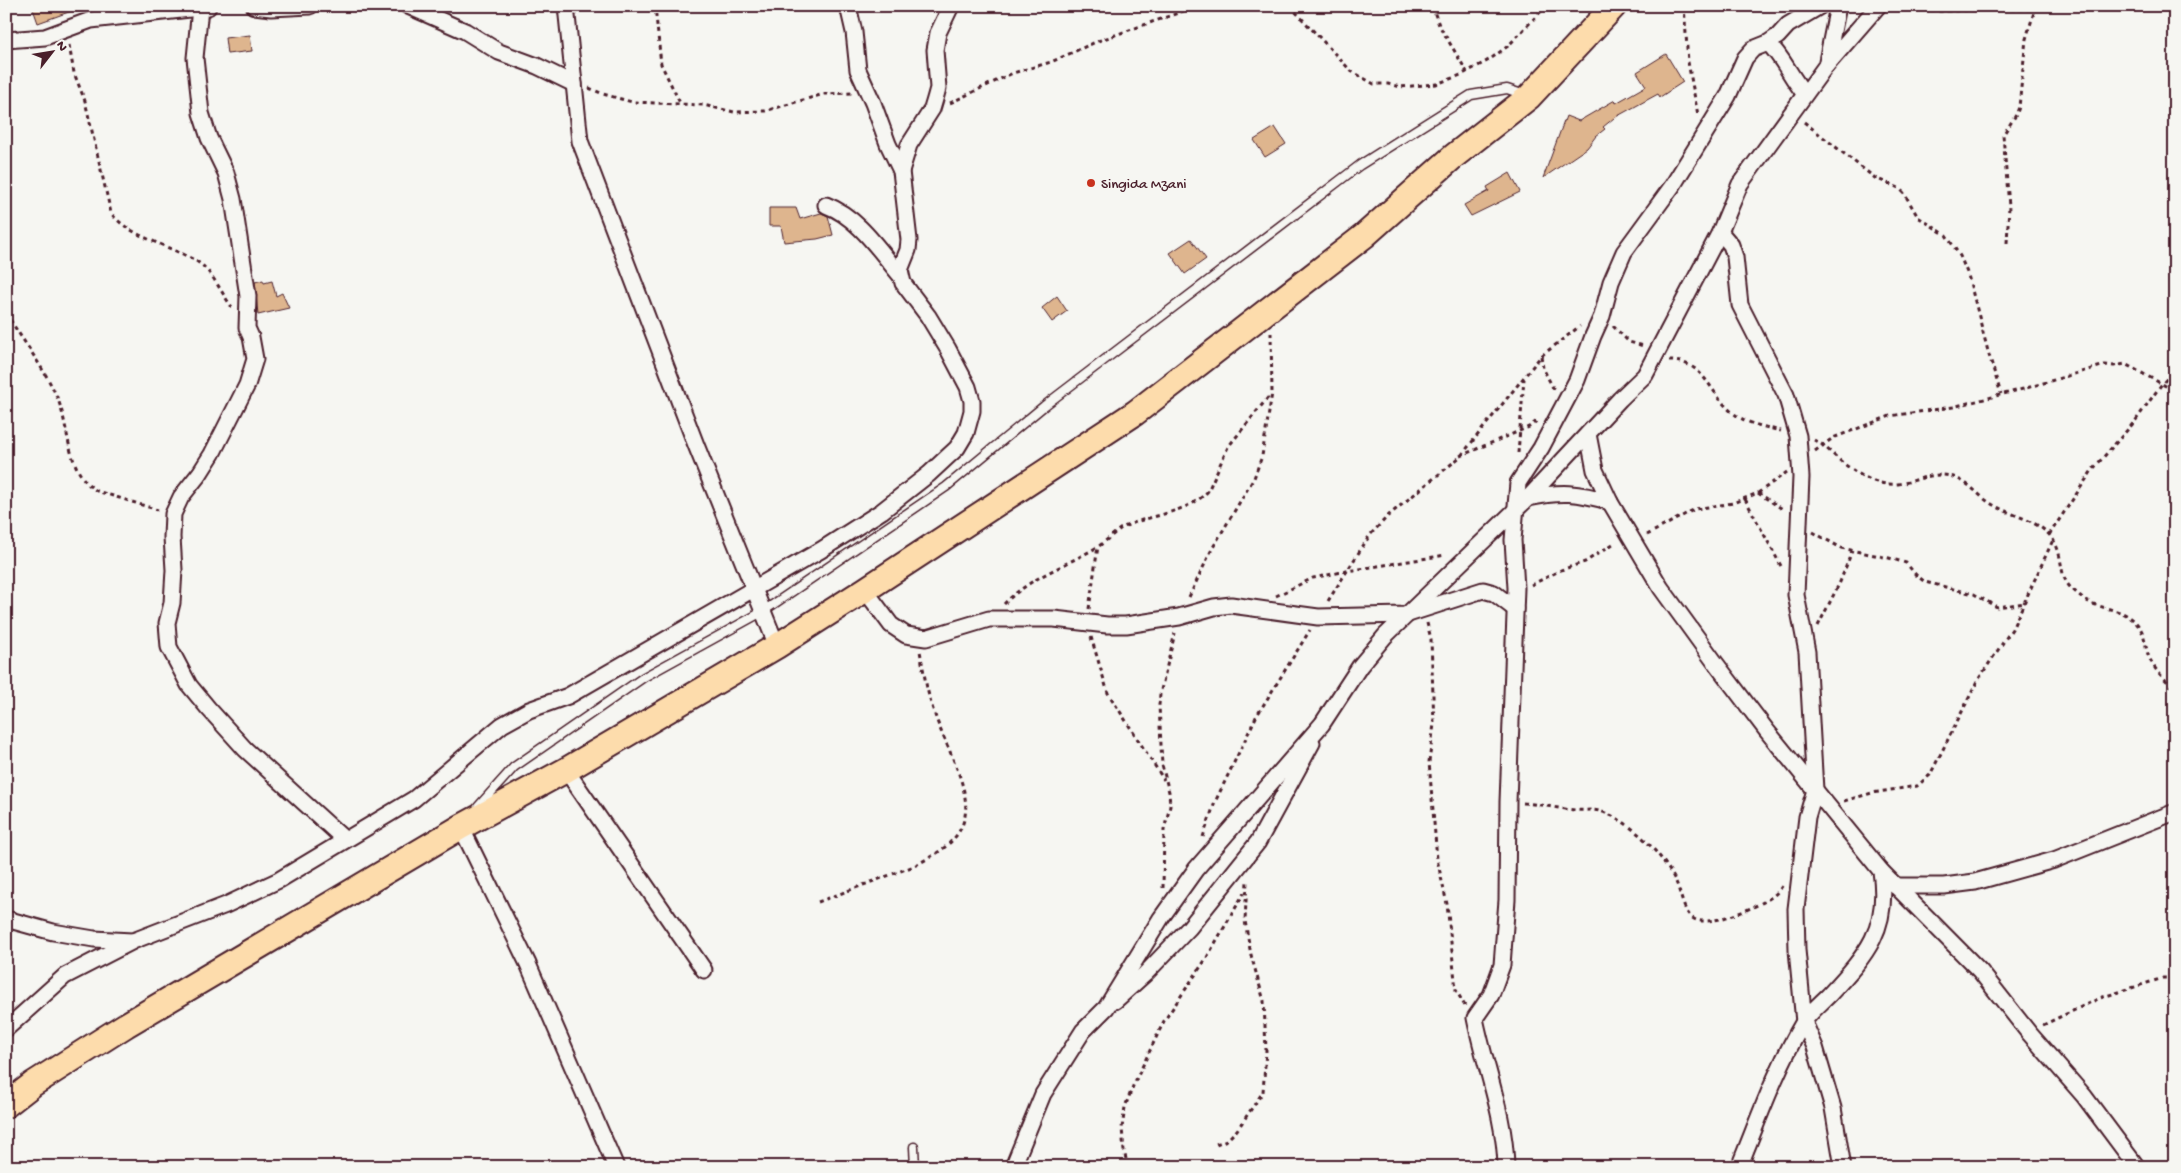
<svg xmlns="http://www.w3.org/2000/svg" width="2181" height="1173" viewBox="0 0 2181 1173" font-family="'Gochi Hand',sans-serif">
  <style>
    .building { fill: #deb58e; stroke: #4a1f2b }
    .lines { fill: none; stroke-linecap: round; stroke-linejoin: round }
    .service-casing { stroke: #4a1f2b; stroke-width: 11 }
    .minor-casing { stroke: #4a1f2b; stroke-width: 19 }
    .trunk-casing { stroke: #4a1f2b; stroke-width: 28 }
    .path { stroke: #4a1f2b; stroke-width: 3; stroke-dasharray: 4 4; stroke-linecap: butt }
    .service { stroke: #f6f6f2; stroke-width: 8 }
    .minor { stroke: #f6f6f2; stroke-width: 15 }
    .trunk { stroke: #fddcac; stroke-width: 24 }
    .poi-dot { fill: #c8321e; stroke: #f6f6f2; stroke-width: 2 }
    .labels { text-anchor: middle; stroke-width: 4.5; stroke-linejoin: round; paint-order: stroke }
    .poi-label { font-size: 15px; fill: #4a1f2b; stroke: #f6f6f2; text-anchor: start }
  </style>
  <rect width="100%" height="100%" fill="#f6f6f2"/>
  <filter id="ink" filterUnits="userSpaceOnUse"><feTurbulence type="fractalNoise" baseFrequency=".02" numOctaves="2"/><feDisplacementMap in="SourceGraphic" scale="10" xChannelSelector="R" yChannelSelector="G"/><feConvolveMatrix kernelMatrix="1 2 1 2 8 2 1 2 1" color-interpolation-filters="sRGB"/></filter>
  <g filter="url(#ink)">
    <g class="building">
      <polygon points="32,6 80,6 80,8 38,23"/>
      <polygon points="250,35 252,51 227,54 225,38"/>
      <polygon points="1666,54 1683,82 1660,97 1658,94 1614,118 1603,127 1605,129 1596,136 1587,148 1543,178 1566,116 1579,121 1615,100 1616,103 1646,86 1637,72"/>
      <polygon points="1275,127 1286,144 1265,157 1254,140"/>
      <polygon points="1510,173 1520,192 1471,216 1464,205 1489,191 1487,187"/>
      <polygon points="769,208 796,208 800,219 821,213 828,216 833,235 817,239 784,242 781,226 769,226"/>
      <polygon points="1191,239 1206,259 1185,274 1170,253"/>
      <polygon points="263,280 264,283 272,281 276,296 282,293 289,308 258,315 255,282"/>
      <polygon points="1057,296 1067,311 1052,322 1042,308"/>
    </g>
    <g class="lines">
      <g class="service-casing">
        <g id="service">
          <polyline points="478,807 514,767 644,677 762,612 946,487 1044,406 1360,165 1471,95 1507,89 1525,95"/>
          <polyline points="914,1147 915,1167"/>
        </g>
      </g>
      <g class="minor-casing">
        <g id="minor">
          <polyline points="254,6 271,8 310,6"/>
          <polyline points="408,6 465,31 499,52 537,66 574,84"/>
          <polyline points="566,6 580,141 696,445 777,646"/>
          <polyline points="200,8 195,58 201,113 209,138 226,173 233,199 248,296 247,328 251,337 255,359 247,385 212,454 200,473 181,497 173,514 172,537 174,570 172,603 167,623 169,647 189,685 208,708 245,749 345,840"/>
          <polyline points="6,40 45,37 91,20 208,7"/>
          <path d="M1768,43C1783,57 1791,78 1805,94"/>
          <polyline points="1826,66 1838,6"/>
          <polyline points="901,171 909,145 932,109 935,99 938,88 935,50 938,33 951,6"/>
          <path d="M826,205C858,217 879,250 900,275"/>
          <polyline points="1720,232 1731,245 1735,257 1740,305 1786,395 1798,436 1801,477 1796,595 1807,652 1815,790 1807,817 1796,909 1797,950 1804,1022 1815,1047 1833,1108 1843,1167"/>
          <polyline points="1588,434 1595,470 1610,502 1661,588 1714,661 1767,731 1881,871 1980,971 2029,1033 2084,1096 2137,1167"/>
          <path d="M1528,498C1560,491 1578,492 1610,502"/>
          <polyline points="865,590 891,625 906,635 926,638 989,619 1054,619 1107,625 1126,625 1179,617 1214,607 1231,605 1318,617 1405,615 1483,590 1494,593 1515,609"/>
          <polyline points="566,770 704,970"/>
          <polyline points="461,827 528,964 616,1167"/>
          <polyline points="1895,886 1944,886 1975,882 2054,860 2175,812"/>
          <polyline points="6,919 53,932 94,939 132,941"/>
          <polyline points="1115,1001 1145,974 1189,928 1258,842 1312,743"/>
          <polyline points="6,1029 65,976 133,941 226,905 279,880 414,799 502,725 529,710 568,696 821,550 882,511 929,474 957,448 966,433 972,411 972,401 968,387 948,349 928,316 903,283 900,270 908,250 909,240 901,171 888,144 873,103 858,70 854,32 848,6"/>
          <polyline points="1013,1167 1043,1094 1083,1031 1106,1008 1161,918 1196,869 1322,724 1360,666 1385,636 1528,498 1620,399 1645,375 1720,232 1740,184 1825,67 1878,6"/>
          <path d="M1506,1167C1505,1116 1485,1068 1475,1018L1491,995L1502,965L1507,900L1508,802L1516,588L1513,540L1518,483L1541,448L1577,380L1593,336L1602,316L1611,282L1624,252L1673,185L1728,96L1745,58L1753,49L1768,43L1778,36L1788,25L1820,6"/>
          <path d="M1739,1167C1759,1118 1776,1069 1803,1023C1809,1013 1820,1004 1829,995C1866,955 1890,930 1881,871"/>
        </g>
      </g>
      <g class="trunk-casing">
        <polyline id="trunk" points="6,1105 33,1084 126,1025 461,827 566,770 777,646 865,590 1135,413 1364,236 1454,156 1529,97 1614,6"/>
      </g>
      <g class="path">
        <polyline points="655,6 661,64 681,105"/>
        <polyline points="1290,6 1351,71 1374,84 1388,84 1400,87 1436,84 1461,75 1489,60 1508,46 1546,6"/>
        <polyline points="1432,6 1439,25 1467,72"/>
        <polyline points="1684,6 1688,62 1698,115"/>
        <polyline points="1899,6 1939,11 2035,9 2046,6"/>
        <path d="M69,45L74,73L85,101L111,213C128,236 171,246 196,261C212,270 221,293 232,307"/>
        <polyline points="589,88 603,94 632,102 703,105 734,112 765,111 824,94 852,93"/>
        <polyline points="950,103 1013,73 1051,62 1098,41 1198,6"/>
        <polyline points="1804,122 1875,178 1899,188 1904,193 1918,217 1946,235 1960,256 1968,275 1989,355 2001,394"/>
        <polyline points="2007,243 2009,206 2003,135 2016,115 2019,107 2026,39 2035,9"/>
        <path d="M6,313C22,340 43,366 56,395C71,427 64,470 97,491L158,510"/>
        <polyline points="1613,326 1629,342 1644,346"/>
        <polyline points="1541,356 1543,368 1555,392"/>
        <path d="M1669,361C1705,360 1709,394 1733,413C1747,424 1765,427 1781,431"/>
        <polyline points="1814,440 1823,445 1833,438 1890,416 1953,407 2023,389 2105,365 2114,366 2125,364 2175,391"/>
        <path d="M1815,451L1823,445C1843,464 1868,487 1898,484C1920,481 1938,468 1960,480C1971,485 1979,496 1990,503C2010,516 2040,519 2054,541C2064,558 2058,576 2072,589C2078,594 2084,600 2091,603C2109,611 2128,609 2140,628C2147,639 2145,653 2152,663C2157,673 2167,681 2175,689"/>
        <polyline points="1518,453 1524,379"/>
        <polyline points="1460,456 1529,427 1538,420"/>
        <polyline points="1758,493 1784,510"/>
        <polyline points="1745,499 1781,566"/>
        <polyline points="1813,532 1841,548 1889,558 1906,563 1916,575 1925,582 1974,594 1997,607 2025,603"/>
        <polyline points="1647,535 1695,509 1733,503 1758,493 1787,472"/>
        <polyline points="2049,535 2093,469 2136,420 2161,385 2175,370"/>
        <polyline points="1531,585 1561,570 1585,562 1616,542"/>
        <polyline points="1276,596 1313,578 1347,571 1370,535 1389,515 1460,457 1541,356 1580,326"/>
        <polyline points="1189,597 1212,549 1254,478 1262,456 1272,393 1271,333"/>
        <polyline points="1328,601 1347,571 1446,555"/>
        <path d="M1004,604C1030,577 1068,565 1099,546C1106,541 1113,534 1120,529C1147,514 1187,515 1208,491L1228,447L1270,395"/>
        <polyline points="1089,609 1098,546"/>
        <polyline points="1427,623 1431,639 1434,724 1429,762 1437,859 1447,904 1456,990 1465,1006"/>
        <polyline points="1818,626 1840,582 1852,551"/>
        <polyline points="1091,637 1108,693 1164,780"/>
        <polyline points="1844,801 1872,793 1917,786 1930,775 1978,680 2012,629 2053,540"/>
        <path d="M1523,803C1541,804 1558,809 1576,810C1584,811 1592,809 1599,811C1630,819 1663,855 1676,882C1681,893 1683,913 1694,919C1709,928 1760,906 1773,896C1777,893 1780,889 1783,885"/>
        <polyline points="1203,837 1215,802 1256,717 1310,630"/>
        <polyline points="1163,888 1164,830 1170,806 1169,792 1162,765 1159,705 1160,694 1175,633"/>
        <path d="M818,902L914,866C933,856 958,843 964,820C973,789 944,744 935,715C927,694 924,673 920,651"/>
        <polyline points="2043,1025 2100,998 2163,978 2175,978"/>
        <polyline points="1216,1144 1227,1140 1237,1130 1263,1092 1266,1051 1264,1001 1251,955 1245,921 1247,881"/>
        <polyline points="1128,1167 1124,1151 1122,1128 1125,1107 1133,1086 1164,1021 1206,959 1244,893"/>
      </g>
      <use href="#service" class="service"/>
      <use href="#minor" class="minor"/>
      <use href="#trunk" class="trunk"/>
    </g>
  </g>
  <circle class="poi-dot" cx="1091" cy="183" r="5"/>
  <g class="labels">
    <g class="poi-label">
      <text x="1101" y="188">Singida Mzani</text>
    </g>
  </g>
  <rect width="2181" height="1173" fill="none" stroke="#f6f6f2" stroke-width="25"/>
  <rect x="12" y="12" width="2156" height="1148" fill="none" stroke="#4a1f2b" stroke-width="2" filter="url(#ink)"/>
  <g transform="translate(52 52) rotate(59)" stroke="#f6f6f2" stroke-width="4" paint-order="stroke">
  <path d="M0-4L9 19L0 12L-9 19Z" fill="#4a1f2b"/>
  <text y="-8" font-size="14" font-weight="bold" text-anchor="middle" fill="#4a1f2b">N</text>
  </g>
</svg>
